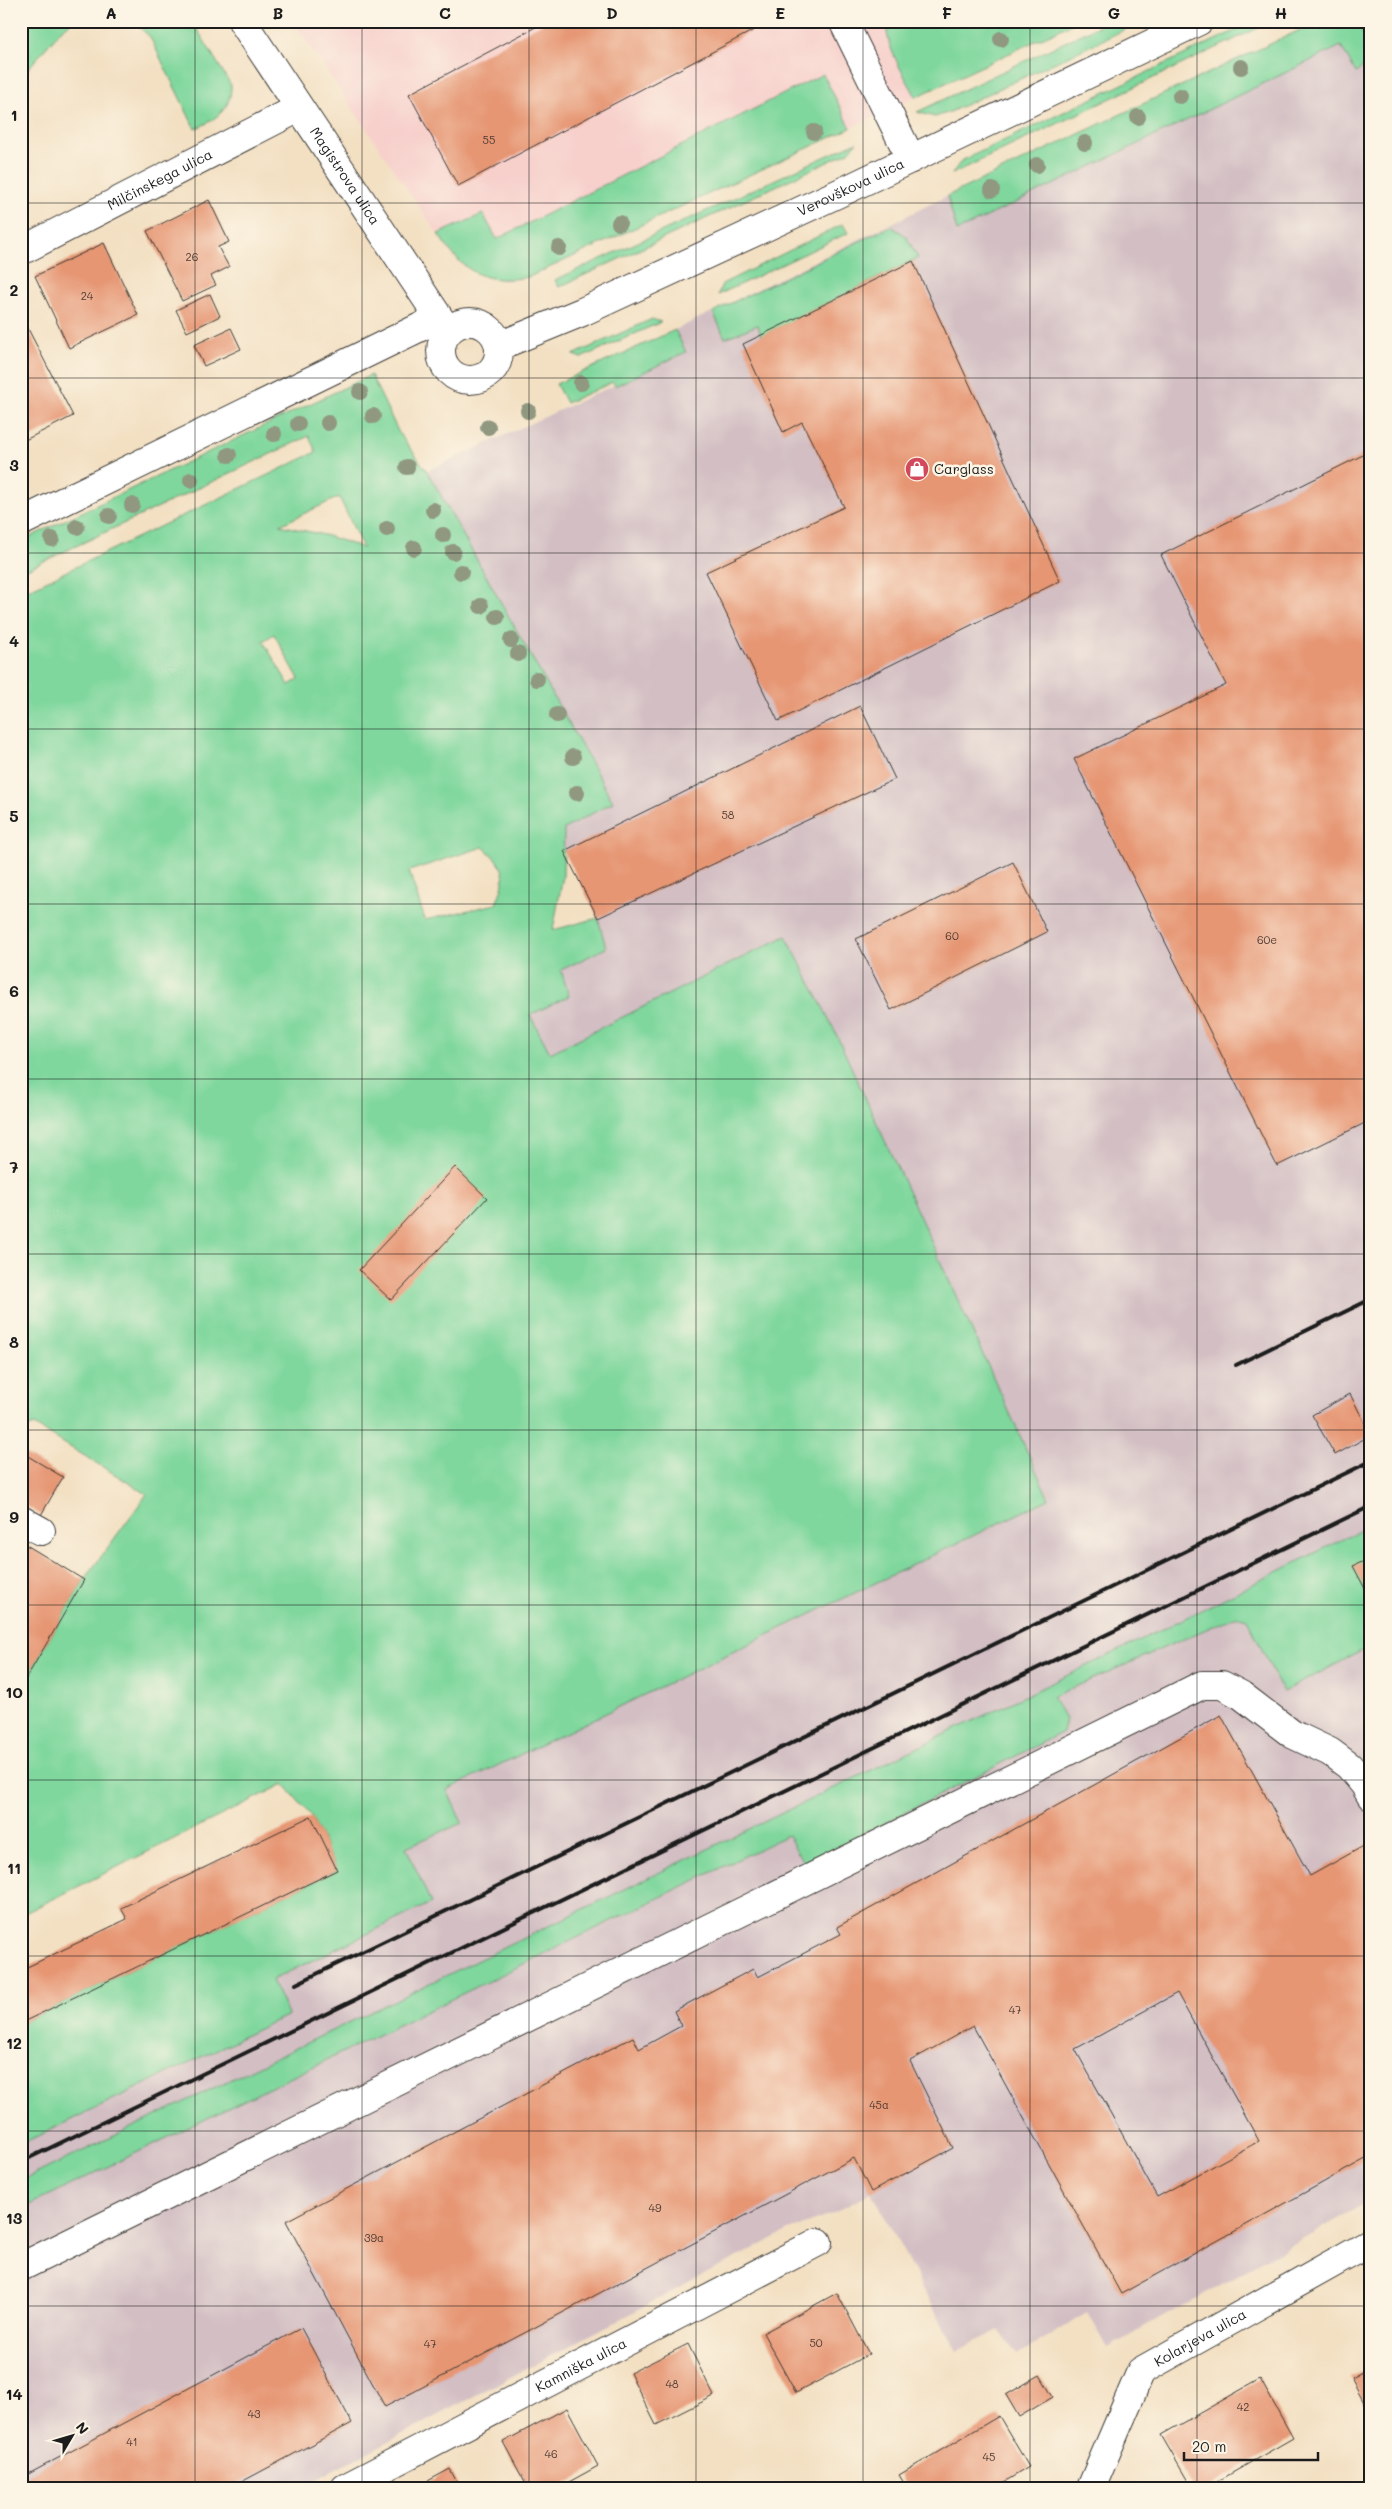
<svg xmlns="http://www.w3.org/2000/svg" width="1392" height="2509" viewBox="0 0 1392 2509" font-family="Mali,sans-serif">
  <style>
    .built { fill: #f7d0cc }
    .industrial { fill: #d2bec3 }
    .green { fill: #7fd79d; stroke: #4e7a5c; fill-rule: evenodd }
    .building { fill: #e69673; fill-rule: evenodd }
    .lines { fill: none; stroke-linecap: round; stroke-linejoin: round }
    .minor-casing { stroke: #3c3935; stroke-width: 30 }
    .minor { stroke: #fff; stroke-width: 28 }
    .rail { stroke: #1c1c1c; stroke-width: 4 }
    .tree { fill: #909880 }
    .grid { fill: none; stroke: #1c1c1c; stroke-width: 1; stroke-opacity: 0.55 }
    .labels { text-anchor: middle; stroke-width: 5; stroke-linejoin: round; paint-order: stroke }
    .number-label { font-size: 11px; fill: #4e3a32 }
    .street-label { font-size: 14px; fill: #1c1c1c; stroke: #fcf5e5 }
    .poi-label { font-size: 14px; fill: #1c1c1c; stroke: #fcf5e5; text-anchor: start }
    .neatline { fill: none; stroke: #1c1c1c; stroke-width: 2 }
    .grid-label { font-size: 16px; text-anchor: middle; font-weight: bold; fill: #1c1c1c }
  </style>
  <rect width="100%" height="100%" fill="#fcf5e5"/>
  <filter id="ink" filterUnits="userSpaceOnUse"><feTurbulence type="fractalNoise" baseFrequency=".02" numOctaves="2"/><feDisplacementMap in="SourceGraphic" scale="10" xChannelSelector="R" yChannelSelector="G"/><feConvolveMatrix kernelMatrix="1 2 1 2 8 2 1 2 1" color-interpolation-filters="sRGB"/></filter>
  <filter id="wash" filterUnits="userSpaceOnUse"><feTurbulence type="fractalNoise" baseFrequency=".0096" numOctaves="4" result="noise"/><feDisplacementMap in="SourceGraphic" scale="20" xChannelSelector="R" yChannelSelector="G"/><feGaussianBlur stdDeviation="1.12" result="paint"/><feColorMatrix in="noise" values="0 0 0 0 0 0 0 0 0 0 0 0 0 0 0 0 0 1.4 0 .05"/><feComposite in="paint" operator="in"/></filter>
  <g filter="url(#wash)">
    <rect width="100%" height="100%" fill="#f3e0c3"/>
    <polygon class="built" points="293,21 889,21 887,25 890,47 916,97 529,277 504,281 476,272 460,263 450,252"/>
    <g class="industrial">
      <polygon points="1319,21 1371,21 1371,1525 1159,1631 21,2181 21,2144 288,2015 271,1980 430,1903 406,1847 462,1823 447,1790 1049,1499 831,1023 786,937 550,1054 529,1015 569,996 561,971 598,918 564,851 564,829 613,802 427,471 686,352 675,330 947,196"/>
      <polygon points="1371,1558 1371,2200 1108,2348 1088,2313 1017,2355 999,2330 957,2351 871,2192 823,2218 789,2230 300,2488 21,2488 21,2209 789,1835 805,1864 927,1800 1066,1719 1052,1697 1236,1616 1247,1619"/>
    </g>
    <g class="green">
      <polygon points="21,21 73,21 62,29 21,77"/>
      <path d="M133,21H192L231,85C232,109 215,120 195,129L150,37Z"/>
      <path d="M889,21H915L917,25L925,21H1078L916,97C908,81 879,38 889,21Z"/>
      <polygon points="1109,21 1124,21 1128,28 950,112 935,117 917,112"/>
      <polygon points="1255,21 1273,21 952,174 961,161"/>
      <path d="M1319,21H1355C1368,38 1376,58 1356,73L1341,46L957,231L947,196Z"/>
      <path d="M823,74L851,128L529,277C483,285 463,272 438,234L483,214L497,239Z"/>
      <polygon points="857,142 849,152 559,287 555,280"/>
      <polygon points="843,224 848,233 718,295 722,284"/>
      <polygon points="891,226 906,236 918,258 761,336 758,325 725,338 713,312"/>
      <polygon points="652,319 661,322 581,358 573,355"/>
      <polygon points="675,330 686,352 615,386 613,382 566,403 556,384"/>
      <path d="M371,375L399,433L427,471L613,802L564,829L563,876L553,930L598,918L606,948L561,970L569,996L530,1015L550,1053L786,936L831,1023L1049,1499L447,1790L462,1823L406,1847L431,1903L272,1980L288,2015L21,2144V2023L337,1870L311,1816L284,1784L21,1915V1687L84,1580L147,1494L34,1425L21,1431V593L316,452L309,436L21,572V541ZM339,497L363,548L328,536L280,525ZM274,634L299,679L289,685L263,641ZM483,847C507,868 508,875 496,904L425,920L409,871Z"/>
      <polygon points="1371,1525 1371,1558 1354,1567 1371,1600 1371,1646 1283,1692 1247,1619 1236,1616 1052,1697 1066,1719 1063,1732 804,1864 788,1835 21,2209 21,2181 1159,1631"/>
    </g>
    <g id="blocks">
      <g class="building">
        <polygon points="547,21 771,21 458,186 409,94"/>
        <polygon points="21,163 28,177 21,180"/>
        <polygon points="209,200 229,242 218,247 229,267 211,276 216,285 182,301 147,231"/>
        <polygon points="104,243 138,315 69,348 35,276"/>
        <polygon points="913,261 1060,581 778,721 706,572 844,507 802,422 783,432 743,344"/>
        <polygon points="210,294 220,316 187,332 176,310"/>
        <polygon points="25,323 73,416 21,442 21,325"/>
        <polygon points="231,328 241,349 204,366 194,345"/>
        <polygon points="1371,451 1371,1120 1277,1166 1074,759 1226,685 1161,555"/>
        <polygon points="860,706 895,779 598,918 564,851"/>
        <polygon points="1013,862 1047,932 891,1010 856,939"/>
        <polygon points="455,1167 487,1198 391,1300 359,1270"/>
        <polygon points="1350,1394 1371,1435 1335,1455 1312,1415"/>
        <polygon points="21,1452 63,1477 41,1515 21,1503"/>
        <polygon points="23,1543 84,1580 21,1687 21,1546"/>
        <polygon points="1371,1558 1371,1600 1353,1566"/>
        <path d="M1221,1715L1310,1876L1369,1843L1371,1847V1975L1366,1978L1371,1987V2156L1121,2294L973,2026L910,2061L953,2148L871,2192L854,2158L385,2407L286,2221L633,2037L639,2049L681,2026L674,2011L753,1969L758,1977L841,1934L837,1927ZM1177,1993L1259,2141L1157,2197L1075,2049Z"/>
        <polygon points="311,1816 337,1870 21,2023 21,1970 127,1919 121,1908"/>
        <polygon points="837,2293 869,2354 796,2393 763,2333"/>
        <polygon points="301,2328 352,2423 230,2488 21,2488 21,2478"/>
        <polygon points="688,2344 714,2396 656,2425 630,2373"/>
        <polygon points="1371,2367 1371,2414 1351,2378"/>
        <polygon points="1040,2375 1053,2397 1019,2417 1006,2395"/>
        <polygon points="1260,2379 1293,2438 1206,2488 1192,2488 1161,2435"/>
        <polygon points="567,2408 598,2466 558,2488 528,2488 503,2442"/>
        <polygon points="999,2416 1029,2467 994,2488 907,2488 899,2475"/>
        <polygon points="450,2469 460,2488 415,2488"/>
      </g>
    </g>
  </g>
  <g filter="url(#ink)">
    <use href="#blocks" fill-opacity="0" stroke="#3c3935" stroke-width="1"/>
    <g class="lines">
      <g class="minor-casing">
        <g id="minor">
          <path id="s1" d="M242,21L448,331"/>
          <polyline points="843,21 911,159"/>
          <path id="s2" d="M21,251L299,108"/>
          <circle cx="470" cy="351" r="29"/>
          <path id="s3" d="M499,346L582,312L850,188L1199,21"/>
          <polyline points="21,522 439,318"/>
          <polyline points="21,1520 41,1531"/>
          <polyline points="21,2267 1202,1685 1222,1685 1241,1695 1292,1734 1330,1752 1349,1766 1364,1784 1371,1796"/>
          <path id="s4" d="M345,2488L818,2242"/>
          <path id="s5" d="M1091,2488L1141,2371L1371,2242"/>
        </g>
      </g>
      <use href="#minor" class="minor"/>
      <g class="rail">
        <polyline points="1236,1365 1371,1299"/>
        <polyline points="296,1984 1371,1461"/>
        <polyline points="21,2162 1371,1506"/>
      </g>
    </g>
    <g class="tree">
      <circle cx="1001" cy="39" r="8"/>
      <circle cx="1241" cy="67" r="8"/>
      <circle cx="1180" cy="96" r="8"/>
      <circle cx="1138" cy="117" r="8"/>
      <circle cx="814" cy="132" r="8"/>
      <circle cx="1085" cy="143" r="8"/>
      <circle cx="1037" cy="165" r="8"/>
      <circle cx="992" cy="190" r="8"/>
      <circle cx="619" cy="223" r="8"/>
      <circle cx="559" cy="248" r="8"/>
      <circle cx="581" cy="383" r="8"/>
      <circle cx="360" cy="392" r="8"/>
      <circle cx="528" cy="411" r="8"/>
      <circle cx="373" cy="416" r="8"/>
      <circle cx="328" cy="423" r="8"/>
      <circle cx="298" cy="424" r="8"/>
      <circle cx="488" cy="427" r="8"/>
      <circle cx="274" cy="434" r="8"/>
      <circle cx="229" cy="455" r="8"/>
      <circle cx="407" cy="467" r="8"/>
      <circle cx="191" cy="480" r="8"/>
      <circle cx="132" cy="505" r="8"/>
      <circle cx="433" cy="510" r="8"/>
      <circle cx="109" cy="516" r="8"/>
      <circle cx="77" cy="527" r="8"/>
      <circle cx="387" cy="529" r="8"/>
      <circle cx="443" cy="535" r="8"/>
      <circle cx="52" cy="539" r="8"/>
      <circle cx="414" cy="548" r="8"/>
      <circle cx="453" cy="552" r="8"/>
      <circle cx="461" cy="572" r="8"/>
      <circle cx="481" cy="606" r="8"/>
      <circle cx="497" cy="617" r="8"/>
      <circle cx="511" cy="640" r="8"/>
      <circle cx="518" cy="654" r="8"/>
      <circle cx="537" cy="679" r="8"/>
      <circle cx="557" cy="715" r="8"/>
      <circle cx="573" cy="757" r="8"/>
      <circle cx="577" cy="793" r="8"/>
    </g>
  </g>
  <path class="grid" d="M195,21V2488M362,21V2488M529,21V2488M696,21V2488M863,21V2488M1030,21V2488M1197,21V2488M21,203H1371M21,378H1371M21,553H1371M21,729H1371M21,904H1371M21,1079H1371M21,1254H1371M21,1430H1371M21,1605H1371M21,1780H1371M21,1956H1371M21,2131H1371M21,2306H1371"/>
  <defs>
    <g id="shop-disc" transform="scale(1.25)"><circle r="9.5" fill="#d1495b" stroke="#fcf5e5"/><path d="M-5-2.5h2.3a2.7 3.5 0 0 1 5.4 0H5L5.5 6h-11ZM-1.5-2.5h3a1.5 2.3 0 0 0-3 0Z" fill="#fff"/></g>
  </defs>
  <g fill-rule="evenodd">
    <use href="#shop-disc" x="917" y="469"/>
  </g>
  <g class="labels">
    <g class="number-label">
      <text x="489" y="144">55</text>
      <text x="192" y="261">26</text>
      <text x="87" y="300">24</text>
      <text x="728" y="819">58</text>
      <text x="952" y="940">60</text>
      <text x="1267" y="944">60e</text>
      <text x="1015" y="2014">47</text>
      <text x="879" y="2109">45a</text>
      <text x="655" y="2212">49</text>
      <text x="374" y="2242">39a</text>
      <text x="816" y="2347">50</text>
      <text x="430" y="2348">47</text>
      <text x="672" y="2388">48</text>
      <text x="1243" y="2411">42</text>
      <text x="254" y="2418">43</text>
      <text x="132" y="2446">41</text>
      <text x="551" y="2458">46</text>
      <text x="989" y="2461">45</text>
    </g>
    <g class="street-label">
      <text dy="5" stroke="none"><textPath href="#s1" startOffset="186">Magistrova ulica</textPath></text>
      <text dy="5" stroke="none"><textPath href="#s2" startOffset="156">Milčinskega ulica</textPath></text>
      <text dy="5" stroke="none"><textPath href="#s3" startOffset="386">Verovškova ulica</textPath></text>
      <text dy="5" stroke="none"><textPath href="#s5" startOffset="195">Kolarjeva ulica</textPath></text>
      <text dy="5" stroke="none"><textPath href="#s4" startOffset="266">Kamniška ulica</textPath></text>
    </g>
    <g class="poi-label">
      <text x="934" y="474">Carglass</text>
    </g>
  </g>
  <rect width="1392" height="2509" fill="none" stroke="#fcf5e5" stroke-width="55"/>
  <g transform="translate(72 2436) rotate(52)" stroke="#fcf5e5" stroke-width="4" paint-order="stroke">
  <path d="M0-4L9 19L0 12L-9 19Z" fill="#1c1c1c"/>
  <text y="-8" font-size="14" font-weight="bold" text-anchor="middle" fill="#1c1c1c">N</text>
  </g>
  <path d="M1184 2452v8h134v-8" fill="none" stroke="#1c1c1c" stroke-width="2.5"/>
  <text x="1192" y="2452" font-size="15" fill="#1c1c1c" stroke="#fcf5e5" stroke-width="4" paint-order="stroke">20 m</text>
  <rect x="28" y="28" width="1336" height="2454" class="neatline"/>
  <g class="grid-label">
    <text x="111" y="19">A</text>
    <text x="278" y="19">B</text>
    <text x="445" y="19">C</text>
    <text x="612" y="19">D</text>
    <text x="780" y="19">E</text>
    <text x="947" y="19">F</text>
    <text x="1114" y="19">G</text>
    <text x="1281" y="19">H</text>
    <text x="14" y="121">1</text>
    <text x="14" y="296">2</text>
    <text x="14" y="471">3</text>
    <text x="14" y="647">4</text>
    <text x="14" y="822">5</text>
    <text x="14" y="997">6</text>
    <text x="14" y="1173">7</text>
    <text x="14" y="1348">8</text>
    <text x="14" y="1523">9</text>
    <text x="14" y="1698">10</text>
    <text x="14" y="1874">11</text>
    <text x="14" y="2049">12</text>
    <text x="14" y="2224">13</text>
    <text x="14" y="2400">14</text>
  </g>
</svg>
